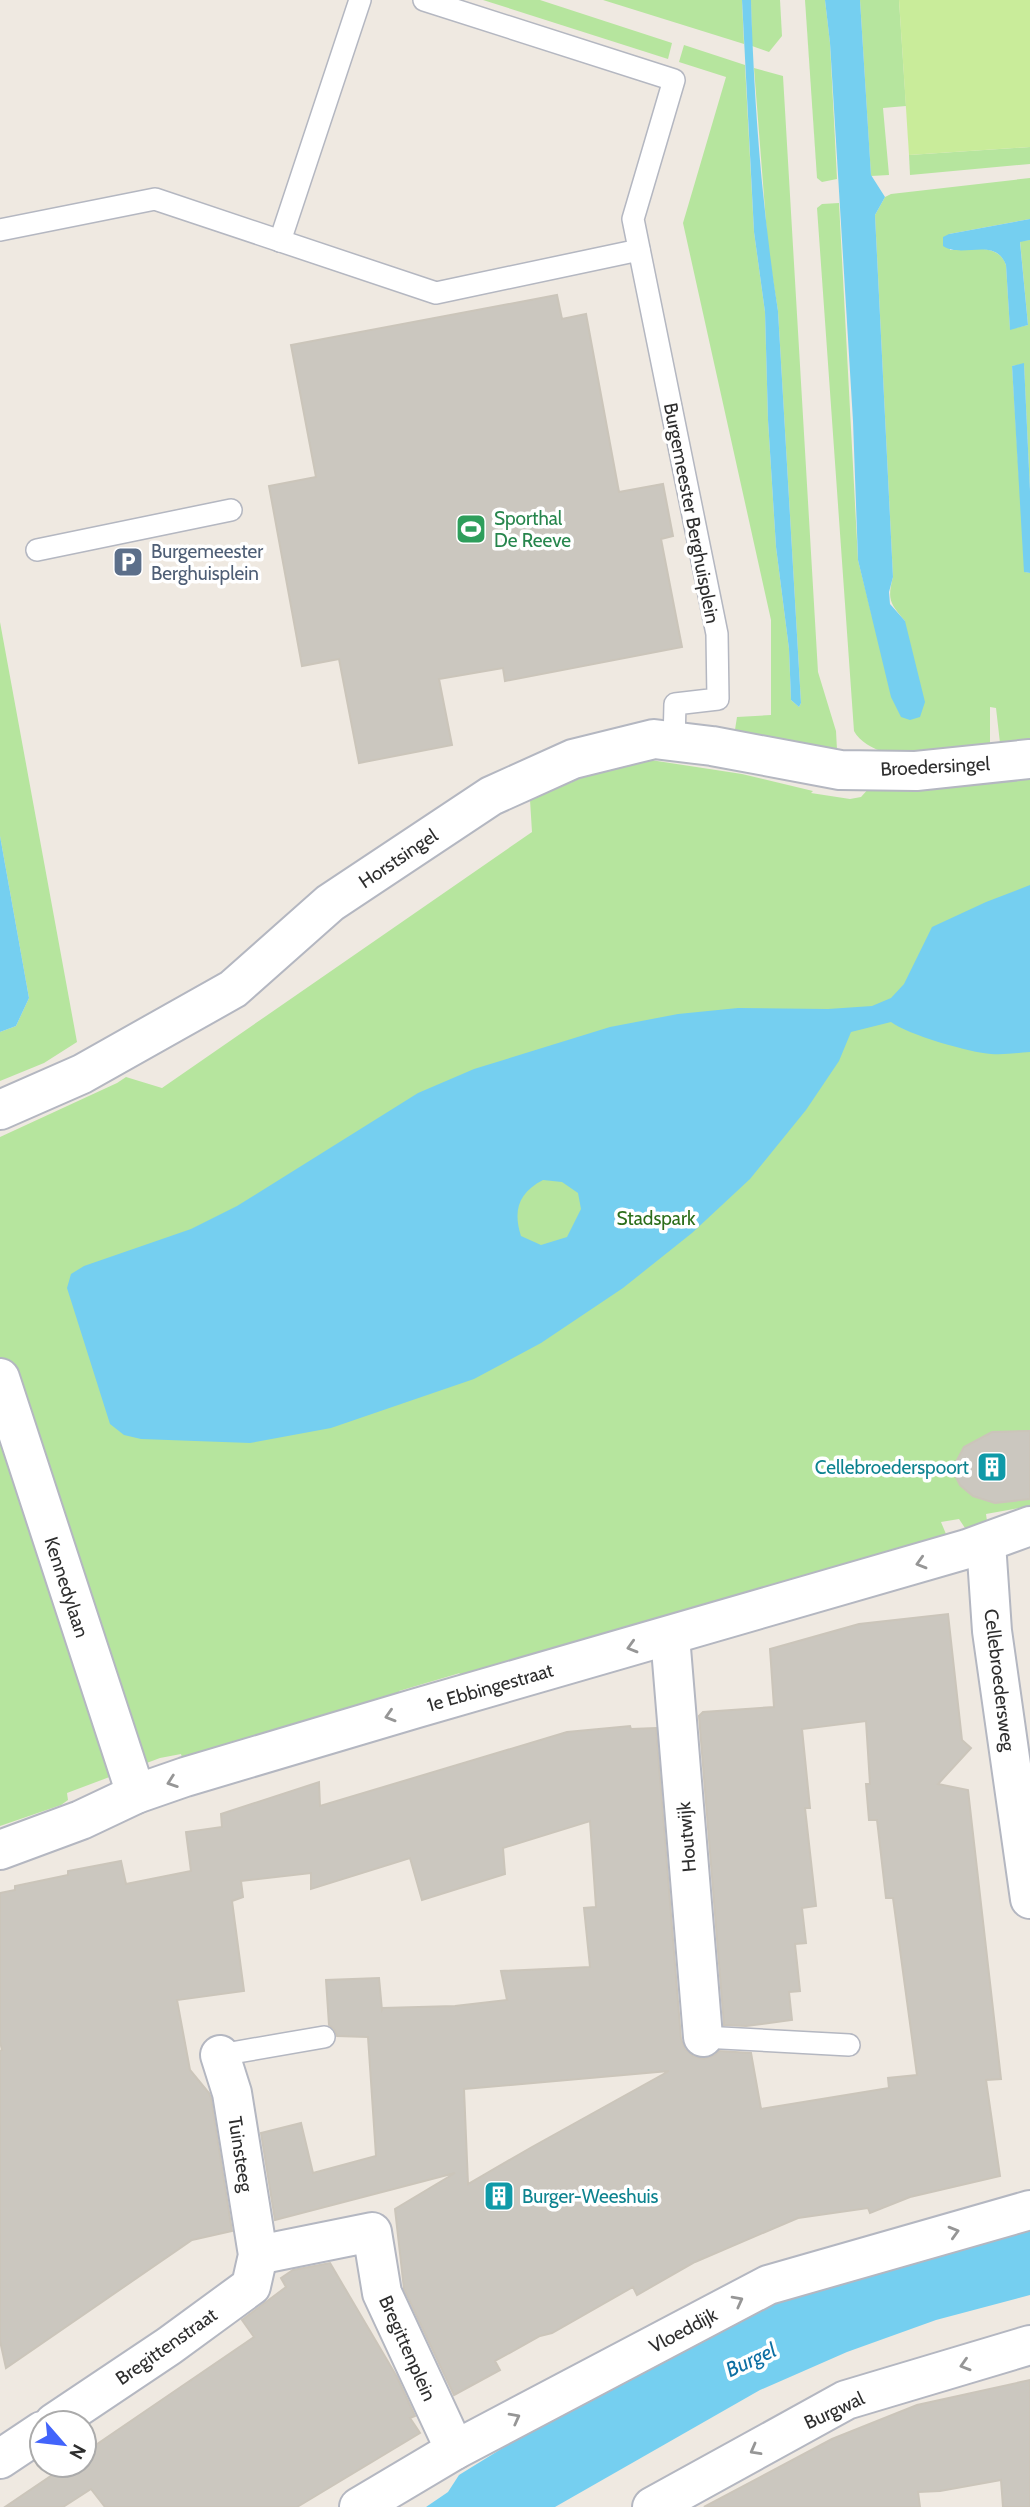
<svg xmlns="http://www.w3.org/2000/svg" width="1030" height="2507" viewBox="0 0 1030 2507" font-family="Cabin,sans-serif">
  <style>
    .green { fill: #b6e59e }
    .pitch { fill: #c9ec9a }
    .water { fill: #75cff0; fill-rule: evenodd }
    .building { fill: #cbc7bf; stroke: #cbc5ba; stroke-width: 2; fill-rule: evenodd }
    .lines { fill: none; stroke-linecap: round; stroke-linejoin: round }
    .service-casing { stroke: #b4b7c1; stroke-width: 24 }
    .minor-casing { stroke: #b4b7c1; stroke-width: 42 }
    .service { stroke: #fff; stroke-width: 21 }
    .minor { stroke: #fff; stroke-width: 38 }
    .oneway { stroke: #969696 }
    .labels { text-anchor: middle; stroke-width: 7; stroke-linejoin: round; paint-order: stroke }
    .street-label { font-size: 19px; fill: #2e2e2e; stroke: #fff }
    .leisure-label { font-size: 19px; fill: #27864d; stroke: #fff; text-anchor: start }
    .service-label { font-size: 19px; fill: #4e5e75; stroke: #fff; text-anchor: start }
    .park-label { font-size: 19px; fill: #2c6e1b; stroke: #fff }
    .culture-label { font-size: 19px; fill: #0d838f; stroke: #fff; text-anchor: end }
    .water-label { font-size: 21px; font-style: italic; fill: #0d6fa3; stroke: #fff }
  </style>
  <rect width="100%" height="100%" fill="#efe9e1"/>
  <g class="green">
    <polygon points="483,0 540,0 672,43 668,59"/>
    <polygon points="603,0 742,0 744,44"/>
    <polygon points="751,0 780,0 782,36 769,52 752,46"/>
    <polygon points="805,0 825,0 830,43 837,179 822,182 817,178"/>
    <polygon points="860,0 899,0 906,106 883,108 889,175 871,176"/>
    <polygon points="684,45 745,65 754,232 765,312 768,420 776,547 789,649 791,700 799,707 801,703 778,311 768,248 754,68 783,76 818,672 836,731 837,750 830,755 734,736 737,717 771,715 771,620 683,223 726,77 679,62"/>
    <polygon points="1030,147 1030,164 910,175 909,155"/>
    <path d="M1030,178V219L949,234L950,250C970,250 998,242 1006,265L1010,329L1028,325L1020,241L1030,240V491L1024,364L1012,366L1025,572L1030,573V740L1000,743L996,708L990,707V745C961,747 912,756 885,752C874,750 859,741 854,731L817,208L822,204L839,203L858,560L872,616L905,621C890,603 887,600 893,577L875,215L885,197L891,194Z"/>
    <polygon points="0,622 77,1042 44,1063 0,1081 0,1032 16,1026 29,998 0,836"/>
    <polygon points="644,759 742,774 813,791 811,793 850,799 861,797 870,787 1030,771 1030,1506 986,1514 987,1521 965,1528 959,1519 941,1522 946,1534 732,1611 430,1706 460,1673 399,1691 403,1704 185,1768 181,1754 160,1758 67,1793 68,1800 61,1805 0,1826 0,1137 117,1083 126,1077 162,1088 532,832 530,800 602,769"/>
  </g>
  <polygon class="pitch" points="899,0 1030,0 1030,147 909,155"/>
  <g class="water">
    <path d="M742,0H751C754,104 762,208 778,311L801,703L799,707L791,700L789,649L776,547L768,420L765,312L754,232Z"/>
    <polygon points="825,0 860,0 871,175 885,197 875,215 893,577 889,592 890,604 905,621 925,702 920,717 910,720 901,717 891,697 858,560 853,421 830,43"/>
    <path d="M1030,219V240L1020,242L1028,325L1010,330L1006,265C995,236 963,259 943,246V237L949,234Z"/>
    <polygon points="1024,363 1030,491 1030,573 1024,572 1012,366"/>
    <polygon points="0,836 29,998 16,1026 0,1032"/>
    <path d="M1030,885V1052C1017,1053 1004,1055 991,1054C971,1053 906,1034 891,1022L851,1032L839,1061L806,1110L750,1179L692,1233L623,1288L541,1343L474,1379L331,1428L250,1443L141,1439L124,1435L110,1424L67,1288L71,1274L84,1266L191,1229L237,1206L418,1093L474,1069L610,1027L678,1014L738,1008L828,1009L872,1006L891,998L904,984L932,927L986,902ZM543,1180L562,1182L578,1193L581,1209L567,1237L541,1245L521,1236C513,1211 518,1193 543,1180Z"/>
    <polygon points="1030,2226 1030,2295 936,2320 847,2352 760,2390 555,2507 426,2507 448,2492 459,2475 577,2402 740,2316 830,2279"/>
  </g>
  <g class="building">
    <polygon points="557,295 562,319 586,314 619,492 663,484 673,536 661,539 682,647 505,681 503,668 439,679 452,745 359,763 339,659 302,666 269,486 316,477 291,345"/>
    <polygon points="1030,1431 1030,1499 995,1503 973,1496 960,1485 955,1475 955,1464 964,1447 992,1432"/>
    <path d="M948,1614L962,1740L971,1748L938,1784L968,1790L1001,2079L986,2080L1000,2176L910,2197L870,2213L868,2208L798,2218L695,2262L637,2295L633,2287L552,2333L540,2336L495,2361L500,2370L454,2395L404,2289L395,2209L455,2173L275,2220L261,2133L301,2123L313,2173L376,2156L368,2037L337,2036L334,2029L329,2025L326,1980L379,1978L382,2010L383,2008L455,2006L507,2000L501,1971L590,1967L584,1908L596,1907L590,1821L503,1848L505,1874L422,1900L410,1858L311,1889V1873L241,1881L243,1897L232,1901L244,1991L177,2000L190,2070L209,2093L211,2098L232,2231L192,2240L6,2368L0,2341V2051L2,2050L0,2042V1893L15,1890V1886L68,1875V1871L121,1861L126,1884L191,1871L186,1832L222,1827L221,1814L319,1782L320,1806L567,1732L630,1726L631,1729L656,1728L681,2039L685,2049L693,2056L704,2059L715,2055L719,2051L751,2053L761,2109L889,2088L888,2078L917,2075L893,1898H886L877,1820H869L866,1784H870L866,1721L802,1729L810,1808H805L816,1906L802,1908L806,1943L795,1944L800,1991L789,1992L792,2020L746,2026L724,2025L699,1716L703,1712L774,1707L770,1649L859,1624ZM669,2071L532,2147L468,2184L464,2089Z"/>
    <polygon points="330,2263 397,2377 415,2416 410,2418 420,2433 297,2507 105,2507 91,2489 63,2507 5,2507 67,2465 84,2465 84,2453 254,2337 242,2320 286,2287 281,2278 293,2270"/>
    <polygon points="1030,2380 1030,2507 1003,2507 1001,2480 940,2491 918,2492 920,2507 704,2507 832,2439 917,2405"/>
  </g>
  <g class="lines">
    <g class="service-casing">
      <g id="service">
        <polyline points="424,0 674,80 633,219 717,634 718,699 675,704 674,742"/>
        <polyline points="0,230 155,199 436,293 639,250"/>
        <polyline points="280,241 360,0"/>
        <polyline points="37,550 231,510"/>
        <polyline points="703,2037 849,2045"/>
        <polyline points="220,2055 324,2037"/>
      </g>
    </g>
    <g class="minor-casing">
      <g id="minor">
        <polyline points="0,1110 82,1074 233,989 330,903 491,796 573,759 654,739 712,746 840,770 916,771 1030,759"/>
        <polyline points="0,1378 136,1794"/>
        <polyline points="986,1543 992,1631 1030,1899"/>
        <polyline points="670,1636 703,2037"/>
        <polyline points="0,1850 81,1820 136,1794 185,1777 417,1708 967,1549 1030,1526"/>
        <polyline points="258,2255 372,2232 382,2293 455,2450"/>
        <polyline points="54,2423 169,2346 251,2286 258,2255 232,2093 220,2055"/>
        <polyline points="0,2459 42,2431"/>
        <polyline points="359,2507 455,2450 768,2285 1030,2210"/>
        <polyline points="652,2507 846,2400 1030,2345"/>
      </g>
    </g>
    <use href="#service" class="service"/>
    <use href="#minor" class="minor"/>
  </g>
  <defs><path id="oneway-chevron" d="M-2-3.5L2.5 0L-2 3.5" fill="none" stroke-width="1.6" stroke-linecap="round" stroke-linejoin="round" transform="scale(1.75)"/></defs>
  <g class="oneway">
    <use href="#oneway-chevron" transform="translate(921 1563) rotate(164)"/>
    <use href="#oneway-chevron" transform="translate(632 1647) rotate(164)"/>
    <use href="#oneway-chevron" transform="translate(390 1716) rotate(163)"/>
    <use href="#oneway-chevron" transform="translate(172 1782) rotate(161)"/>
    <use href="#oneway-chevron" transform="translate(954 2232) rotate(-16)"/>
    <use href="#oneway-chevron" transform="translate(738 2301) rotate(-28)"/>
    <use href="#oneway-chevron" transform="translate(965 2365) rotate(163)"/>
    <use href="#oneway-chevron" transform="translate(515 2418) rotate(-28)"/>
    <use href="#oneway-chevron" transform="translate(755 2450) rotate(151)"/>
  </g>
  <defs>
    <g id="stadium-square" transform="scale(1.575)"><rect x="-9" y="-9" width="18" height="18" rx="4" fill="#2e9e5b" stroke="#fff"/><path d="M0-5a6.5 5 0 1 0 0 10a6.5 5 0 1 0 0-10ZM-3.5-1.8h7v3.6h-7Z" fill="#fff"/></g>
    <g id="parking-square" transform="scale(1.575)"><rect x="-9" y="-9" width="18" height="18" rx="4" fill="#5c6f8a" stroke="#fff"/><path d="M-3.5-5.5H1a3.5 3.5 0 0 1 0 7H-1V5.5H-3.5ZM-1-3.4V-.6H.8a1.4 1.4 0 0 0 0-2.8Z" fill="#fff"/></g>
    <g id="building-square" transform="scale(1.575)"><rect x="-9" y="-9" width="18" height="18" rx="4" fill="#0f9aa8" stroke="#fff"/><path d="M-4-6H4V6H1V3H-1V6H-4ZM-2.5-4.3h1.7v1.8h-1.7ZM.8-4.3h1.7v1.8H.8ZM-2.5-1h1.7V.8h-1.7ZM.8-1h1.7V.8H.8Z" fill="#fff"/></g>
  </defs>
  <g fill-rule="evenodd">
    <use href="#stadium-square" x="471" y="529"/>
    <use href="#parking-square" x="128" y="562"/>
    <use href="#building-square" x="992" y="1467"/>
    <use href="#building-square" x="499" y="2196"/>
  </g>
  <g class="labels">
    <g class="street-label">
      <text transform="translate(692 513) rotate(79)" y="7">Burgemeester Berghuisplein</text>
      <text transform="translate(935 766) rotate(-3)" y="7">Broedersingel</text>
      <text transform="translate(398 858) rotate(-34)" y="7">Horstsingel</text>
      <text transform="translate(67 1587) rotate(72)" y="7">Kennedylaan</text>
      <text transform="translate(1000 1680) rotate(83)" y="7">Cellebroedersweg</text>
      <text transform="translate(490 1687) rotate(-16)" y="7">1e Ebbingestraat</text>
      <text transform="translate(686 1837) rotate(-95)" y="7">Houtwijk</text>
      <text transform="translate(241 2154) rotate(81)" y="7">Tuinsteeg</text>
      <text transform="translate(683 2330) rotate(-28)" y="7">Vloeddijk</text>
      <text transform="translate(166 2346) rotate(-35)" y="7">Bregittenstraat</text>
      <text transform="translate(408 2348) rotate(66)" y="7">Bregittenplein</text>
      <text transform="translate(834 2410) rotate(-25)" y="7">Burgwal</text>
    </g>
    <g class="leisure-label">
      <text x="494" y="525">Sporthal<tspan x="494" dy="22">De Reeve</tspan></text>
    </g>
    <g class="service-label">
      <text x="151" y="558">Burgemeester<tspan x="151" dy="22">Berghuisplein</tspan></text>
    </g>
    <g class="park-label">
      <text x="656" y="1225">Stadspark</text>
    </g>
    <g class="culture-label">
      <text x="969" y="1474">Cellebroederspoort</text>
      <text x="522" y="2203" text-anchor="start">Burger-Weeshuis</text>
    </g>
    <g class="water-label">
      <text transform="translate(751 2360) rotate(-25)" y="7">Burgel</text>
    </g>
  </g>
  <g transform="translate(63 2444) rotate(118)"><circle r="33" fill="#ffffff" stroke="#ababab" stroke-width="2"/>
  <path d="M0-5L12 26L0 18L-12 26Z" fill="#4264fb"/>
  <text y="-10" font-size="19" font-weight="bold" text-anchor="middle" fill="#2e2e2e">N</text>
  </g>
</svg>
